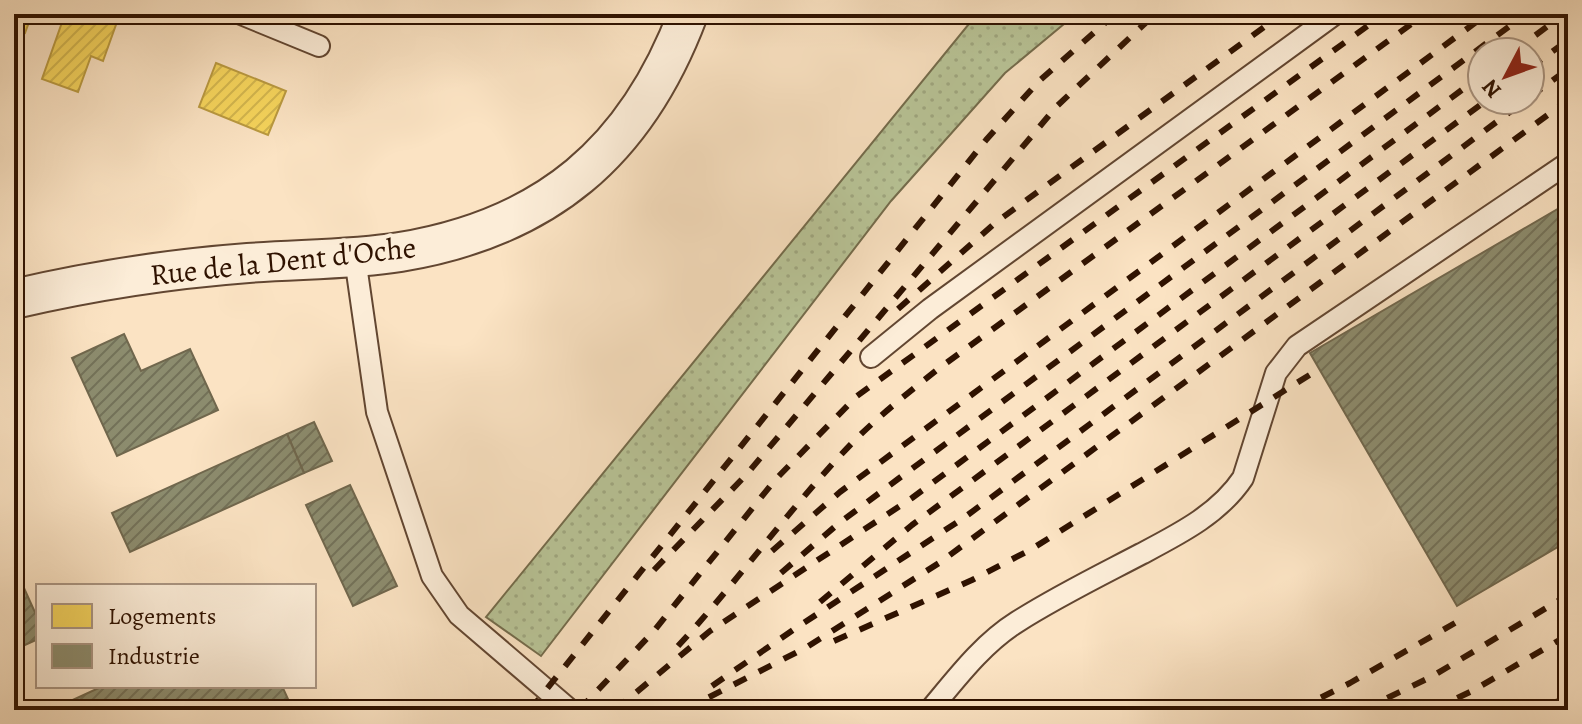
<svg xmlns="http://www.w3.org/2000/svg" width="1582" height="724" viewBox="0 0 1582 724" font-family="Alegreya,serif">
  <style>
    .grass { fill: url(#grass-dots); stroke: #746c4c; stroke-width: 2 }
    .homes { fill: url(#homes-hatch); stroke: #ba9a40; stroke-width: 2 }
    .industry { fill: url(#industry-hatch); stroke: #70674d; stroke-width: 2 }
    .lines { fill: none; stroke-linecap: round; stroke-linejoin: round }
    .service-casing { stroke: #624631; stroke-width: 24 }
    .minor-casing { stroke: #624631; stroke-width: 42 }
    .service { stroke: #fcedd8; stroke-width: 20 }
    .minor { stroke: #fcedd8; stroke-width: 38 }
    .rail { stroke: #2f1200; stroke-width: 6; stroke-dasharray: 14 14; stroke-linecap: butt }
    .labels { text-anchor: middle; stroke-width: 8; stroke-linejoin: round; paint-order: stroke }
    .street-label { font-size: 30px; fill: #2f1200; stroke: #fcedd8 }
  </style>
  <defs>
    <pattern id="grass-dots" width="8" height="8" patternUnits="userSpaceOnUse" patternTransform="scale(2)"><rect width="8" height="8" fill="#b9c598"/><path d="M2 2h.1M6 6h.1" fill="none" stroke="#9fa881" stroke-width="1.8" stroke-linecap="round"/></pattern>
    <pattern id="homes-hatch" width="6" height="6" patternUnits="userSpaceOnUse" patternTransform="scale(2)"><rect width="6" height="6" fill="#f6d55c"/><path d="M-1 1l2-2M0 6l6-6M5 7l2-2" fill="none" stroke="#d3b64e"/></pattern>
    <pattern id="industry-hatch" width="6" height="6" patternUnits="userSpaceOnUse" patternTransform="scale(2)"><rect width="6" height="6" fill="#8c8c6e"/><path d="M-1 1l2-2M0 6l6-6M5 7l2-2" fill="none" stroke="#737158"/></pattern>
  </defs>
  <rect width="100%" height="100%" fill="#fbe3c3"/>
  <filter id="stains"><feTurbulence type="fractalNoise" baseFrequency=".0025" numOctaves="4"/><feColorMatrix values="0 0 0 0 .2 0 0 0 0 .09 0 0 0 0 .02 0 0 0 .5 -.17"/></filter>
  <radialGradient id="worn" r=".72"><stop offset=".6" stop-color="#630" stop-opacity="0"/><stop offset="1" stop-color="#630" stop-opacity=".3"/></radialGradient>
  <polygon class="grass" points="977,14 1076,14 1005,73 891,201 541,656 486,617"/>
  <g class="homes">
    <polygon points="14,14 32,14 25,33 14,29"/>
    <polygon points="65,14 86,14 102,22 104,14 118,19 103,61 91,56 78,92 42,79"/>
    <polygon points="86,14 104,14 102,22"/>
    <polygon points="216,63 286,91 268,135 199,107"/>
  </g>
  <g class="industry">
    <polygon points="1568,203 1568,541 1457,606 1310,353"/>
    <polygon points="124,334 141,371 190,349 218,410 117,456 72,358"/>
    <polygon points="314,422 332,461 304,473 287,434"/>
    <polygon points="287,434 304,473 130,552 112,513"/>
    <polygon points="350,485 397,586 353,606 306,505"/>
    <polygon points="14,566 38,619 38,639 14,650"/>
    <polygon points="103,686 282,686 293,710 51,710"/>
  </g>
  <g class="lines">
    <g class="service-casing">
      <g id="service">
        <polyline points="241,14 319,46"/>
        <polyline points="355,258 377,412 432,576 459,615 570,710"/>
        <polyline points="871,357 930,309 1335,14"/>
        <path d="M930,710C956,679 982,644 1017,622C1056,597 1099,576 1141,554C1179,534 1219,514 1243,478L1276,373L1297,346L1568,163"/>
      </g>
    </g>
    <g class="minor-casing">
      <path id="minor" d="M14,299C91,281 169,269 248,263C299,259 350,260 400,252C546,228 636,152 688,14"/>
    </g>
    <use href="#service" class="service"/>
    <use href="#minor" class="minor"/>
    <g class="rail">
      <polyline points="1513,52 1564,14"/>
      <polyline points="1530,68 1568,40"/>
      <polyline points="1530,97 1568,69"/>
      <polyline points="898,309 995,223 1282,14"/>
      <polyline points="772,551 840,492 1487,14"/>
      <polyline points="654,570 746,475 1057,106 1155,14"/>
      <polyline points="781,573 838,524 898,479 1526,14"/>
      <polyline points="820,602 912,525 1487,100"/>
      <polyline points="834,641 972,580 1030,550 1319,369"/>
      <path d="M678,646C739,580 791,506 854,441C880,415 909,392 938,369L1425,14"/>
      <polyline points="712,686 796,628 965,517 1526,100"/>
      <polyline points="530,710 986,140 1039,81 1115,14"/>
      <polyline points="579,710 653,632 775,480 857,396 1384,14"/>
      <polyline points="615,710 710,631 912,498 1482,75"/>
      <polyline points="684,710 807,647 939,563 1568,100"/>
      <polyline points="1296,710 1350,683 1455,623"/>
      <polyline points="1362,710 1431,677 1568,595"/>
      <polyline points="1432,710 1472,691 1568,635"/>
      <polyline points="1523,710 1568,699"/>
    </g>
  </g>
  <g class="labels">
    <g class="street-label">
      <text transform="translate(283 261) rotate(-6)" y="10">Rue de la Dent d'Oche</text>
    </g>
  </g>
  <rect width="1582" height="724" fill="none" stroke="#fbe3c3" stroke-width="48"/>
  <rect x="16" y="16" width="1550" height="692" fill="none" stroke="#2f1200" stroke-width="4"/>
  <rect x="24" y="24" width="1534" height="676" fill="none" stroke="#2f1200" stroke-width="2"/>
  <rect x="36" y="584" width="280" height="104" fill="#fcedd8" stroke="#aa9582" stroke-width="2"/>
  <rect x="52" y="604" width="40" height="24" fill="#f6d55c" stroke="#aa9582" stroke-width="2"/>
  <text x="108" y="624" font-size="24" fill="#2f1200">Logements</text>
  <rect x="52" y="644" width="40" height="24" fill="#8c8c6e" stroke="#aa9582" stroke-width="2"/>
  <text x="108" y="664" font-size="24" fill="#2f1200">Industrie</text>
  <g transform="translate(1506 76) rotate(229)"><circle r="38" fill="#fcedd8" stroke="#aa9582" stroke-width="2"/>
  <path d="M0-6L14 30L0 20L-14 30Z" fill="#8f2418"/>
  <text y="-12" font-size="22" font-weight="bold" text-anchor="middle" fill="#2f1200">N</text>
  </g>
  <rect width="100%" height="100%" filter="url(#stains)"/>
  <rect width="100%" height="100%" fill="url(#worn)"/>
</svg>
